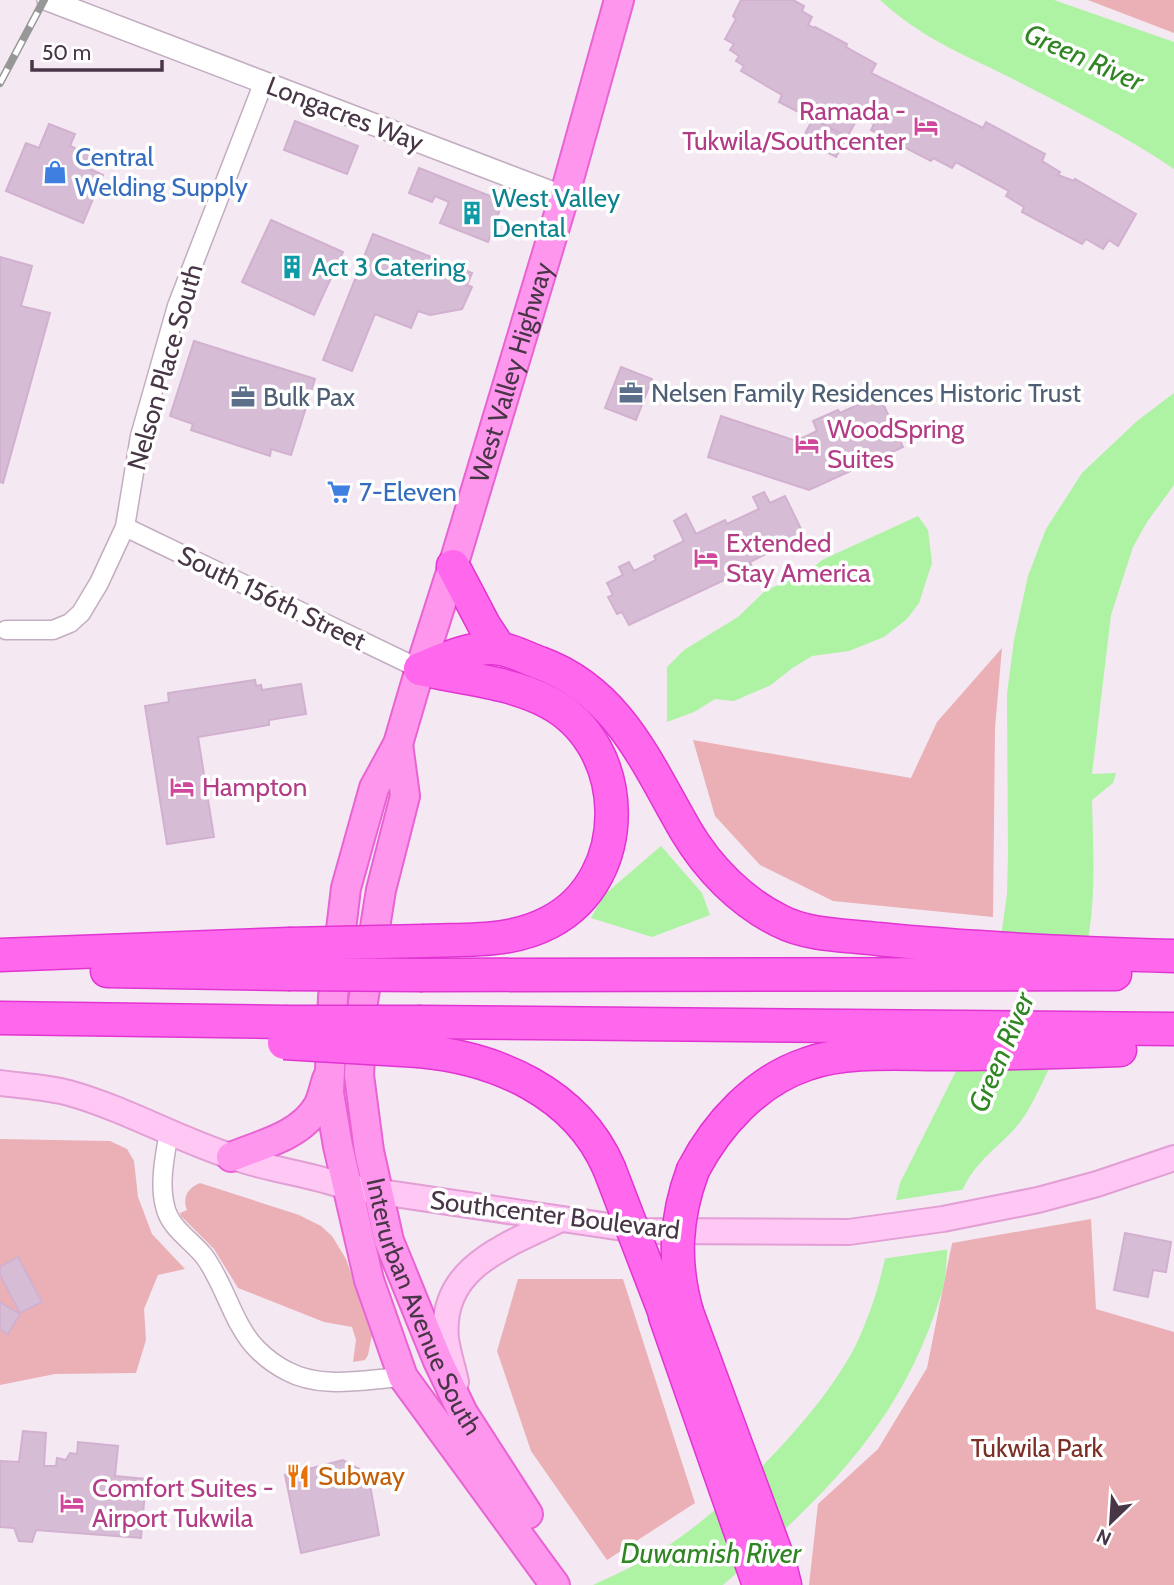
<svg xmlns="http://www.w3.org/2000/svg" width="1174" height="1585" viewBox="0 0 1174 1585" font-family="Cabin,sans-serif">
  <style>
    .green { fill: #eab0b5 }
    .water { fill: #adf3a3 }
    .pier { fill: #f4e8f2 }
    .building { fill: #d6bdd5; stroke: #d2b0cf; stroke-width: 2 }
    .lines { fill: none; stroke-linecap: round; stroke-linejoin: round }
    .minor-casing { stroke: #c3adc0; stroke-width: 21 }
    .tertiary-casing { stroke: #c3adc0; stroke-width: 24 }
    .secondary-casing { stroke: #e29ed5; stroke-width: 28 }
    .primary-casing { stroke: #e863d3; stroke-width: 32 }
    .motorway-casing { stroke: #e234d3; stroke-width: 35 }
    .minor { stroke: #fff; stroke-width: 18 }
    .tertiary { stroke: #fff; stroke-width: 21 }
    .secondary { stroke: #ffc7f3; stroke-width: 24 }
    .primary { stroke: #ff96ed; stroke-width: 28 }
    .motorway { stroke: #ff68ec; stroke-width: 32 }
    .rail-casing { stroke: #979797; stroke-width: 8 }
    .rail { stroke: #fff; stroke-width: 5; stroke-dasharray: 16; stroke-linecap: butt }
    .motorway-bridge-casing { stroke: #e234d3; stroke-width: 35; stroke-linecap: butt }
    .motorway-bridge { stroke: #ff68ec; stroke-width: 32 }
    .labels { text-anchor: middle; stroke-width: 7; stroke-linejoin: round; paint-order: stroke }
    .hotel-label { font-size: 26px; fill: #b23c85; stroke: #fff; text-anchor: start }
    .street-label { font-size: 26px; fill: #483647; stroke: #fff }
    .shop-label { font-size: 26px; fill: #366cbe; stroke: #fff; text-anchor: start }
    .culture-label { font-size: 26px; fill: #0d838f; stroke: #fff; text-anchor: start }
    .service-label { font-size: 26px; fill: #4e5e75; stroke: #fff; text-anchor: start }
    .park-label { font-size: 26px; fill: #7c2e27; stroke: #fff }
    .food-label { font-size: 26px; fill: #c56008; stroke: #fff; text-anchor: start }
    .water-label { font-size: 28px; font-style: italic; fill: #2f8623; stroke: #fff }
  </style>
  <rect width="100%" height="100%" fill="#f4e8f2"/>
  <g class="green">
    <polygon points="1088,0 1174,0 1174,33"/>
    <polygon points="1002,648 995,728 993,917 833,901 760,865 715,816 693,740 911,778 937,722"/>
    <polygon points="0,1139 110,1141 127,1149 134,1161 138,1197 152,1234 185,1269 158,1275 144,1309 146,1340 136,1373 55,1374 0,1385"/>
    <path d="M200,1183L299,1215L321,1226L332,1236L346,1259L372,1335L368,1355L365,1360L353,1362L356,1340L352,1327L324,1322L238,1288L214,1249L181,1216L180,1213L187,1210C182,1197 188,1188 200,1183Z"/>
    <polygon points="1091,1219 1096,1309 1174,1332 1174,1585 809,1585 818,1504 878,1449 927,1368 952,1243"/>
    <polygon points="518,1279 623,1279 695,1503 607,1560 531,1451 497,1351"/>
  </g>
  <g class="water">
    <path d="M880,0H1054L1174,42V169C1122,134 1065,106 1009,77C959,52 923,39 880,0Z"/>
    <path d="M1174,393V485L1147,522L1133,547L1111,615L1092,774L1116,773L1113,783L1092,800C1093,844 1096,889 1089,933C1079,994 1058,1058 1027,1112C1009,1142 979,1154 963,1189C958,1201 952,1216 949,1229C946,1250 948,1271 942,1292C900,1427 825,1495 723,1585H593C617,1574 641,1563 663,1549C728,1508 829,1407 860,1336C869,1315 877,1293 882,1271C890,1242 892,1212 900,1183L975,1033L1000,944L1007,894L1008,855L1007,694L1014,640L1028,576L1046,529L1082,473L1137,421Z"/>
    <polygon points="918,516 928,530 932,563 919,603 907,619 884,637 849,651 812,656 791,669 771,685 734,701 715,699 694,712 667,722 667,667 684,650 738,617 766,590 799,577 824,559"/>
    <polygon points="661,846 702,893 710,915 652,937 591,918 604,895"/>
  </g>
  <g class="pier">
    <polygon points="1084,972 1070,1022 972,1032 988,982"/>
    <polygon points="967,1189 953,1227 951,1249 881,1259 891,1201"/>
  </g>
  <g class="building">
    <polygon points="741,0 793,0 804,6 802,11 812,17 808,25 814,28 815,27 847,44 846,47 876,64 871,73 983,128 986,122 1045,154 1042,161 1060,172 1058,175 1074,181 1075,179 1136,214 1118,246 1109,240 1103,249 1086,239 1082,244 1022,212 1024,207 1006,196 1009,191 956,162 952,168 933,158 931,161 871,130 874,124 859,116 847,137 779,102 782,95 741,71 744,66 736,61 739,56 730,50 734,44 725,39 736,19 733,16"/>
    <polygon points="813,119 847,137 836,157 802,139"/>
    <polygon points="295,121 358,146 347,174 284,150"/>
    <polygon points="49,124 75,134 70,146 95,157 90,169 103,175 83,223 6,191 26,143 39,148"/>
    <polygon points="419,168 503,201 488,242 440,223 449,202 435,196 432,202 409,193"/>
    <polygon points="271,220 343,252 314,315 242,282"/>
    <polygon points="373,234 472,273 467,285 472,287 462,309 430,315 418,311 411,328 375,314 352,371 323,360"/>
    <polygon points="0,257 32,266 21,306 50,313 3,483 0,482"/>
    <polygon points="194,341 315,379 291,455 271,449 270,456 191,430 193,424 170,416"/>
    <polygon points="621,367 652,379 636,420 605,408"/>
    <polygon points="879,395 903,447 809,490 708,457 721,416 796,441 817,431 813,421 838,410 840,413"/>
    <polygon points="764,492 770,503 785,496 804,535 750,562 752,567 629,625 622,612 617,614 608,597 613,595 607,583 623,575 619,567 629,562 634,571 656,560 654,556 684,541 674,521 686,514 696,534 725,520 727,524 759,509 753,497"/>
    <polygon points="255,680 256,686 261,685 262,690 301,684 306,714 269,720 269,725 198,737 214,837 167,844 145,706 169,702 168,693"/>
    <polygon points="1125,1233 1171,1242 1166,1272 1153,1270 1148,1297 1114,1290"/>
    <polygon points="18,1257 42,1302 20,1313 0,1275 0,1267"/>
    <polygon points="0,1302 20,1314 8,1334 0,1329"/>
    <polygon points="23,1431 46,1433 44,1466 56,1466 57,1458 66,1460 70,1453 77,1454 78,1442 118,1446 115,1476 146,1479 141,1538 36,1530 32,1542 19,1541 14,1528 0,1527 0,1461 19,1462"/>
    <polygon points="343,1460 368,1474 379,1535 301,1553 285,1475"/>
  </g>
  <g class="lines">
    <g class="minor-casing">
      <g id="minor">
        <polyline points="125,527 420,669"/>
        <polyline points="6,630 53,630 70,623 81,613 99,583 125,527 140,436 177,306 263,84"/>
        <path d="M169,1132C165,1155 159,1183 165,1206C169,1227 191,1240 204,1256C225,1284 233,1325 257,1349C265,1357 277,1366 287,1371C322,1390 366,1379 403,1377"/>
      </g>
    </g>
    <g class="tertiary-casing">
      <polyline id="tertiary" points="48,0 564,197"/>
    </g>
    <g class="secondary-casing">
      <g id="secondary">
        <path d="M0,1083C22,1086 47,1087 69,1093C126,1109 177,1139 233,1157C271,1170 310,1174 347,1187L643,1231L849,1232L943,1219L1038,1200L1097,1184L1174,1158"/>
        <path d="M456,1382C453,1368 448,1353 446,1339C439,1267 506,1246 559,1220"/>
      </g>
    </g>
    <g class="primary-casing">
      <g id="primary">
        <path id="s1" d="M398,744L405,796L381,890L363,1002L359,1075L369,1151L389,1241L438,1361L463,1413L528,1514"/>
        <path d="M231,1157C260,1145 301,1136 318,1106C322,1099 324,1088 327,1079"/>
        <path id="s2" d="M555,1585L403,1377L369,1280L338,1146L329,1093L330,1070L333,997L346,888L374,788L398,744L420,669L453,566L564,197L619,0"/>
      </g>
    </g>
    <g class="motorway-casing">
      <g id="motorway">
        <polyline points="453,566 484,625 499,648"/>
        <path d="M420,669C441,660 478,644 501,649C514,651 528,659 540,663C619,692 647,764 686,831C708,868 741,902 780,921C809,936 846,935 878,939C976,949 1075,953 1174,956"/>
        <path d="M420,669C461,678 510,682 548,702C631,745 634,878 550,922C511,943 468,939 425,941"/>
        <polyline points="0,955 289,944"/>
        <polyline points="107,971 288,974"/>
        <polyline points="423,975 1115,974"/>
        <polyline points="0,1018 285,1022"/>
        <polyline points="421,1022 1174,1029"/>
        <path d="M419,1051C496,1058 576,1092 609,1168"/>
        <path d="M693,1170C717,1124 756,1081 807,1064C846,1050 899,1054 939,1054C1000,1054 1060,1052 1120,1050"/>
        <polyline points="687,1312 779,1561 785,1585"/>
        <polyline points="665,1316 759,1585"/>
      </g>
    </g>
    <use href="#minor" class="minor"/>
    <use href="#tertiary" class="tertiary"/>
    <use href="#secondary" class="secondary"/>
    <use href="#primary" class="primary"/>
    <use href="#motorway" class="motorway"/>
    <g class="rail-casing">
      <polyline id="rail" points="0,83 44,0"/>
    </g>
    <use href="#rail" class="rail"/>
    <g class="motorway-bridge-casing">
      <g id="motorway-bridge">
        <polyline points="289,944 425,941"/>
        <polyline points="288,974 423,975"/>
        <polyline points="285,1022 421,1022"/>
        <polyline points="284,1043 419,1051"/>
        <polyline points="609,1168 664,1311"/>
        <path d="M687,1312C673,1263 675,1218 693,1170"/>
      </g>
    </g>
    <use href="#motorway-bridge" class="motorway-bridge"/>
  </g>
  <defs>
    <g id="hotel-bare" transform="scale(1.89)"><path d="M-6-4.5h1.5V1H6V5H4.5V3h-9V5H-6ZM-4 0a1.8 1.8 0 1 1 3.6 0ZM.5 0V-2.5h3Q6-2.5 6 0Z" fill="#d1479c" stroke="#fff" stroke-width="2.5" paint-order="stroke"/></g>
    <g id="shop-bare" transform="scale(1.89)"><path d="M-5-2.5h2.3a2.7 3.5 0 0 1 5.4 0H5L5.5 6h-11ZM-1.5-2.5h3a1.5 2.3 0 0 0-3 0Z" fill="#3f7fe0" stroke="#fff" stroke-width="2.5" paint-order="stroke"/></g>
    <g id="building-bare" transform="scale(1.89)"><path d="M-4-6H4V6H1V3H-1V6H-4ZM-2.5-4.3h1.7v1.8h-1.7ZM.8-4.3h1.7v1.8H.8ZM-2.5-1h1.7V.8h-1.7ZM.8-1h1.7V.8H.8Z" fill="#0f9aa8" stroke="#fff" stroke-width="2.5" paint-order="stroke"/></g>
    <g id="office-bare" transform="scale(1.89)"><path d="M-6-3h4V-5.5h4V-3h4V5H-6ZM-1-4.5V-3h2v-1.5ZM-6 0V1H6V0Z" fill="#5c6f8a" stroke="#fff" stroke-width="2.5" paint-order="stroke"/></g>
    <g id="supermarket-bare" transform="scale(1.89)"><path d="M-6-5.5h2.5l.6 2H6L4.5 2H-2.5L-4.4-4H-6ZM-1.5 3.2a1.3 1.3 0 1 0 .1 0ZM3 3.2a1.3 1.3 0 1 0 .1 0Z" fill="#3f7fe0" stroke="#fff" stroke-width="2.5" paint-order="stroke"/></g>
    <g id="restaurant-bare" transform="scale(1.89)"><path d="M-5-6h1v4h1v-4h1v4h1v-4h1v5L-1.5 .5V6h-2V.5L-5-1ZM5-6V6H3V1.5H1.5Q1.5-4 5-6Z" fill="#e8710a" stroke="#fff" stroke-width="2.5" paint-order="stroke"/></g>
  </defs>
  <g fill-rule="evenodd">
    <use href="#hotel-bare" x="926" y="126"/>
    <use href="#shop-bare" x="55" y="172"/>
    <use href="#building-bare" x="472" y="213"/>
    <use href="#building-bare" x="292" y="267"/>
    <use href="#office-bare" x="631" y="393"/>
    <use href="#office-bare" x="243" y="397"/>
    <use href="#hotel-bare" x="807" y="444"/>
    <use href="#supermarket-bare" x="339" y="492"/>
    <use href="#hotel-bare" x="706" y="558"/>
    <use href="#hotel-bare" x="182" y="787"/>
    <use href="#restaurant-bare" x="298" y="1476"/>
    <use href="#hotel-bare" x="72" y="1503"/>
  </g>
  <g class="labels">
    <g class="hotel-label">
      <text x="906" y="120" text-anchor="end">Ramada -<tspan x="906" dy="30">Tukwila/Southcenter</tspan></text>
      <text x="827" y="438">WoodSpring<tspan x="827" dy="30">Suites</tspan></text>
      <text x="726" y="552">Extended<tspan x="726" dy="30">Stay America</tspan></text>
      <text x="202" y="796">Hampton</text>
      <text x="92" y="1497">Comfort Suites -<tspan x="92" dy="30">Airport Tukwila</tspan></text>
    </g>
    <g class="street-label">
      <text transform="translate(345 114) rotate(21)" y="9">Longacres Way</text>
      <text transform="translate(165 367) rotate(-74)" y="9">Nelson Place South</text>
      <text dy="9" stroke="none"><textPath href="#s2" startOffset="1300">West Valley Highway</textPath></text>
      <text transform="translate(272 598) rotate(26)" y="9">South 156th Street</text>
      <text transform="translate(555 1215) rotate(7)" y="9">Southcenter Boulevard</text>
      <text dy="9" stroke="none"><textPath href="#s1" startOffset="578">Interurban Avenue South</textPath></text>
    </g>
    <g class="shop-label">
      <text x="75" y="166">Central<tspan x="75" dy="30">Welding Supply</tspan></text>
      <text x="359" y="501">7-Eleven</text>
    </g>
    <g class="culture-label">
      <text x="492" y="207">West Valley<tspan x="492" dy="30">Dental</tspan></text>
      <text x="312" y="276">Act 3 Catering</text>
    </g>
    <g class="service-label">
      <text x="651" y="402">Nelsen Family Residences Historic Trust</text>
      <text x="263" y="406">Bulk Pax</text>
    </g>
    <g class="park-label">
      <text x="1037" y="1457">Tukwila Park</text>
    </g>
    <g class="food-label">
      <text x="318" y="1485">Subway</text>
    </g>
    <g class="water-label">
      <text transform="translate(1084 57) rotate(24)" y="10">Green River</text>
      <text transform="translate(1001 1052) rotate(-67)" y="10">Green River</text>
      <text x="711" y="1563">Duwamish River</text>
    </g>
  </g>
  <g transform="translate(1111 1522) rotate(205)" stroke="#ffffff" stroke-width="5" paint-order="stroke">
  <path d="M0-5L12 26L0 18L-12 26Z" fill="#483647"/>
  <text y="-10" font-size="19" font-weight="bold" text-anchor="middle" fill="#483647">N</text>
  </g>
  <path d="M32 60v10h130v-10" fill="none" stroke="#483647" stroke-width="3.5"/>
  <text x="42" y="60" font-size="21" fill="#483647" stroke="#ffffff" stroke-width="5" paint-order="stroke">50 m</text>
</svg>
